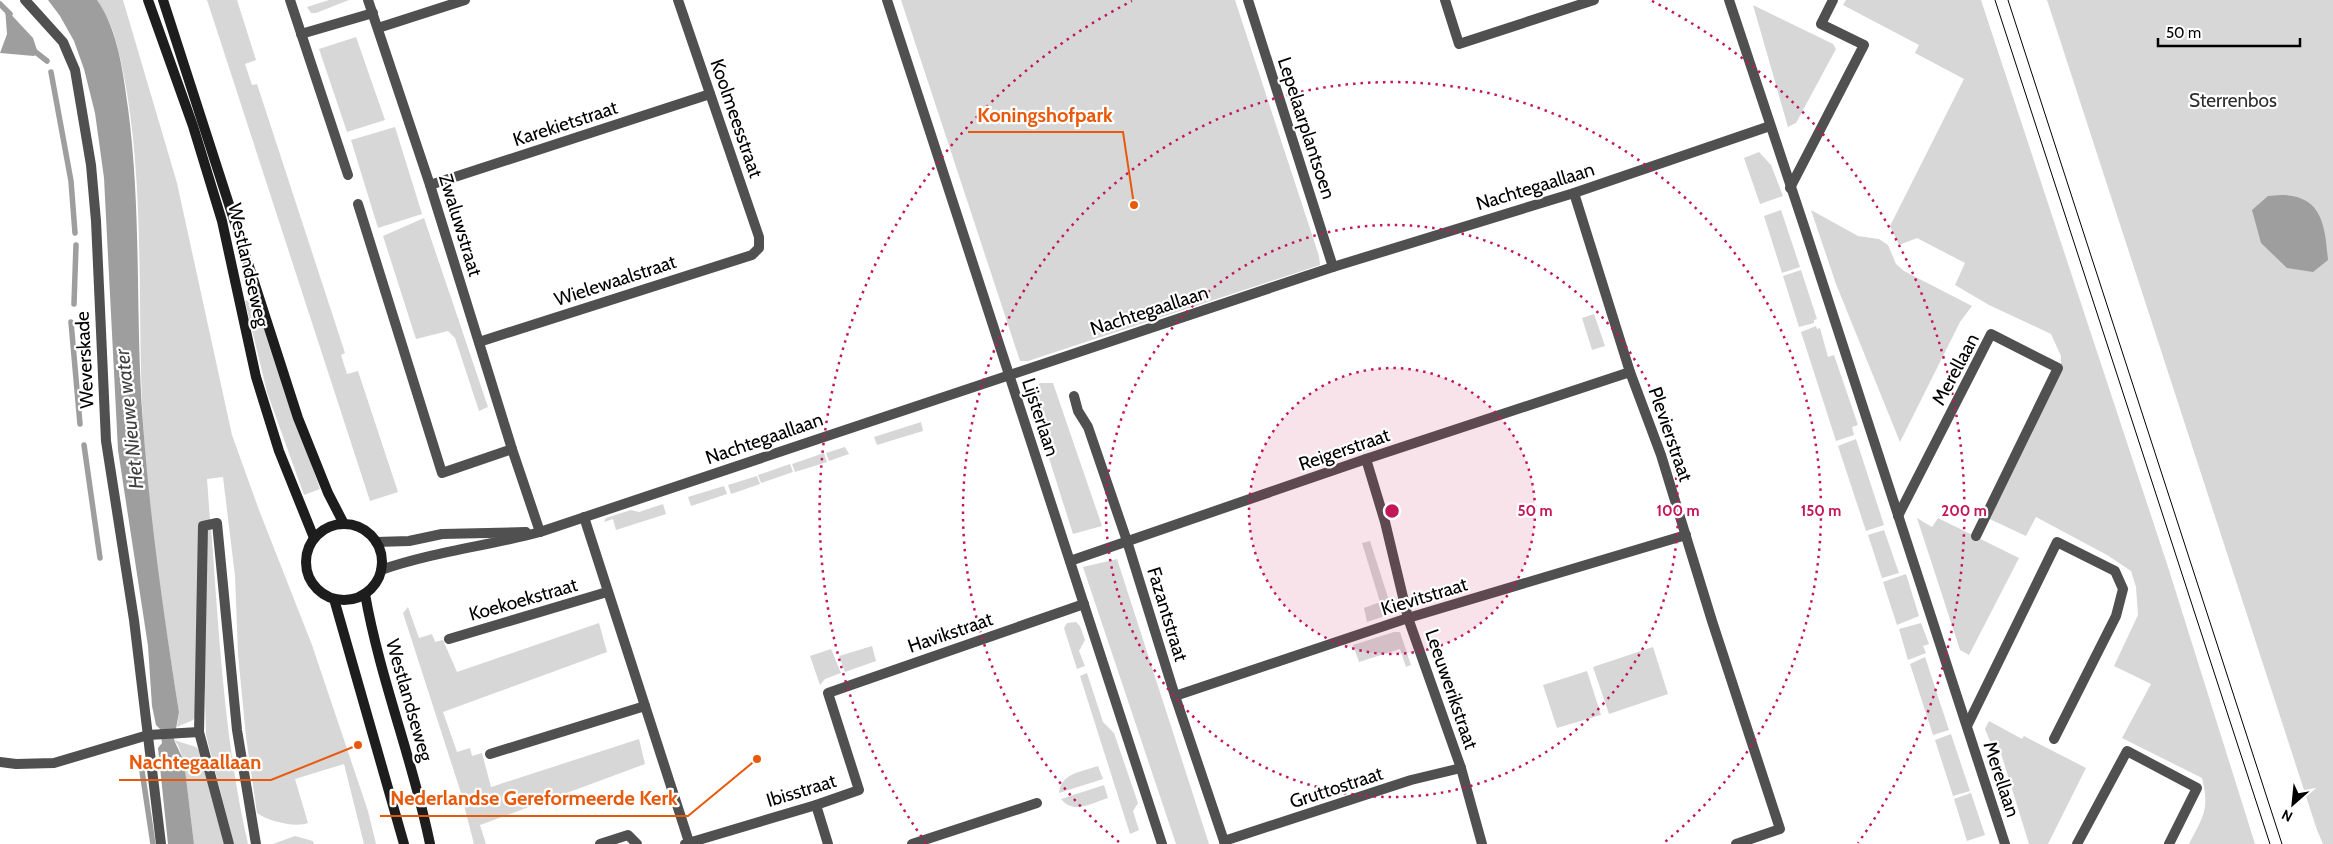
<svg xmlns="http://www.w3.org/2000/svg" width="2333" height="844" viewBox="0 0 2333 844" font-family="Cabin,sans-serif">
  <style>
    .green { fill: #d7d7d7 }
    .water { fill: #9e9e9e }
    .lines { fill: none; stroke-linecap: round; stroke-linejoin: round }
    .stream { stroke: #9e9e9e; stroke-width: 5.5 }
    .minor { stroke: #505050; stroke-width: 10 }
    .tertiary { stroke: #505050; stroke-width: 10 }
    .secondary { stroke: #1d1d1d; stroke-width: 10 }
    .tram { stroke: #000; stroke-width: 1 }
    .ring { fill: none; stroke: #c2185b; stroke-width: 2.5; stroke-dasharray: 2.5 5 }
    .labels { text-anchor: middle; stroke-width: 4.5; stroke-linejoin: round; paint-order: stroke }
    .park-label { font-size: 19px; fill: #2e2e2e; stroke: #fff }
    .street-label { font-size: 19px; fill: #000; stroke: #fff }
    .water-label { font-size: 20px; font-style: italic; fill: #3f3f3f; stroke: #fff }
    .centre { fill: #c2185b; stroke: #fff; stroke-width: 2.5 }
    .ring-label { font-size: 15px; text-anchor: middle; font-weight: bold; fill: #c2185b; stroke: #fff; stroke-width: 4.5; stroke-linejoin: round; paint-order: stroke }
    .leader { fill: none; stroke: #e8590c; stroke-width: 2 }
    .callout-dot { fill: #e8590c; stroke: #fff; stroke-width: 2 }
    .callout-label { font-size: 20px; text-anchor: middle; font-weight: bold; fill: #e8590c; stroke: #fff; stroke-width: 4.5; stroke-linejoin: round; paint-order: stroke }
  </style>
  <rect width="100%" height="100%" fill="#fff"/>
  <g class="green">
    <path d="M97,0H123L177,183L232,435L259,510L312,645L368,811L376,844H364L344,764L295,779L308,823C295,828 268,821 257,813L246,737L238,654L235,576L223,477L207,479L210,520L200,521L196,714L193,720L177,727L179,712C164,616 148,519 143,423C136,298 148,154 114,34C110,22 103,11 97,0Z"/>
    <polygon points="207,0 237,0 256,60 245,64 252,85 257,84 345,353 341,355 347,374 358,371 398,492 370,501"/>
    <polygon points="329,0 349,0 316,13 311,13 307,7"/>
    <polygon points="901,0 1235,0 1319,256 1320,265 1028,361 1020,361"/>
    <path d="M1846,0H1981L2169,570L2255,844H2189C2203,816 2210,810 2202,778L2122,738L2151,684L2114,666L2138,615L2136,587L2131,571L2107,555L2036,517L2026,536L1983,516L2054,377L2061,364V356L2051,334L1989,305L1955,285L1965,263L1917,238L1899,245L1890,226L1964,79L1915,53L1919,45L1843,5Z"/>
    <polygon points="2047,0 2333,0 2333,844 2323,844 2317,830"/>
    <polygon points="1753,5 1833,44 1836,49 1796,123 1788,127"/>
    <polygon points="356,37 385,120 347,132 319,49"/>
    <polygon points="395,127 422,214 378,228 351,140"/>
    <polygon points="1759,152 1771,165 1783,196 1760,204 1744,158"/>
    <polygon points="1781,210 1800,267 1782,273 1764,216"/>
    <polygon points="1811,210 1858,236 1879,239 1888,245 1896,264 1904,271 1972,306 1960,322 1900,442 1836,284"/>
    <polygon points="424,218 488,407 479,411 455,338 448,331 416,339 383,236"/>
    <polygon points="1801,270 1817,319 1814,320 1814,323 1799,327 1783,276"/>
    <polygon points="254,299 320,489 304,495 267,392 245,301"/>
    <polygon points="1594,314 1605,346 1592,350 1582,318"/>
    <polygon points="1816,326 1817,329 1820,328 1828,357 1834,355 1858,425 1852,427 1854,435 1836,441 1801,332"/>
    <polygon points="1040,383 1053,383 1102,526 1073,534 1029,395"/>
    <polygon points="921,422 923,431 877,445 874,437"/>
    <polygon points="1856,439 1884,525 1866,531 1838,446"/>
    <polygon points="845,447 849,454 829,461 826,453"/>
    <polygon points="824,453 827,462 795,472 792,464"/>
    <polygon points="790,464 793,472 761,483 758,475"/>
    <polygon points="757,476 760,484 731,494 728,485"/>
    <polygon points="724,486 727,494 691,506 688,497"/>
    <polygon points="663,504 666,514 616,530 613,519 604,522 606,518 631,510 639,512"/>
    <polygon points="1917,518 1932,527 1938,518 2019,558 1969,655 1960,650"/>
    <path d="M211,527C219,633 224,740 248,844H234L206,735L204,666L207,529Z"/>
    <polygon points="1884,530 1899,573 1882,578 1868,535"/>
    <polygon points="1370,541 1392,610 1388,615 1367,622 1364,608 1380,602 1362,543"/>
    <polygon points="1117,559 1209,844 1176,844 1083,567"/>
    <polygon points="1906,574 1919,616 1897,625 1883,582"/>
    <polygon points="408,607 419,638 432,634 435,642 443,640 457,672 599,623 607,652 443,712 457,752 470,748 472,756 482,753 491,787 639,739 645,764 480,825 486,844 474,844 460,790 403,613"/>
    <polygon points="1076,622 1080,626 1085,640 1079,651 1085,666 1077,669 1064,628 1067,623"/>
    <polygon points="1921,623 1929,644 1923,646 1926,653 1908,660 1899,629"/>
    <polygon points="1394,632 1400,632 1411,665 1406,667 1400,649 1359,662 1353,645"/>
    <polygon points="872,646 876,661 845,672 839,656"/>
    <polygon points="1653,647 1668,694 1609,714 1593,667"/>
    <polygon points="831,649 841,673 825,679 820,685 810,656"/>
    <polygon points="1925,657 1949,730 1933,735 1910,664"/>
    <polygon points="1587,671 1601,715 1557,728 1543,685"/>
    <polygon points="1087,673 1103,722 1114,733 1138,803 1133,811 1139,830 1130,834 1080,676"/>
    <polygon points="1989,721 2022,739 2024,736 2086,768 2048,844 2029,844 1999,747 1990,741 1985,729"/>
    <polygon points="1951,734 1970,791 1953,796 1935,740"/>
    <polygon points="174,740 196,747 201,753 226,844 194,844 184,761 178,745"/>
    <path d="M1098,766L1103,779L1059,793C1061,773 1081,772 1098,766Z"/>
    <path d="M1104,785L1108,798C1091,803 1074,815 1061,799Z"/>
    <polygon points="1971,793 1985,835 1967,841 1954,799"/>
    <polygon points="295,836 313,841 314,844 273,844"/>
  </g>
  <g class="water">
    <path d="M48,0H97C118,30 123,72 128,108C142,213 135,319 143,424C150,520 164,617 179,712L174,740L184,761L194,844H168L158,748L162,743L160,729L156,725L152,706L148,646L118,450L104,178L95,113L84,69L74,41L60,16Z"/>
    <polygon points="5,8 33,38 38,53 34,56 0,53 7,34"/>
    <path d="M2281,195C2323,195 2325,227 2328,260L2313,272L2287,268L2261,243L2252,210L2268,196Z"/>
  </g>
  <g class="lines">
    <g class="stream">
      <polyline points="0,4 10,14"/>
      <polyline points="33,50 47,61"/>
      <polyline points="51,72 71,181 75,233"/>
      <polyline points="74,304 76,245"/>
      <polyline points="71,322 80,424"/>
      <polyline points="84,445 100,558"/>
      <polyline points="142,771 153,844"/>
    </g>
    <g class="minor">
      <polyline points="25,0 63,42 75,70 91,165 96,221 106,441 134,620 161,844"/>
      <polyline points="290,0 348,175"/>
      <polyline points="368,0 430,185 512,449 540,532"/>
      <polyline points="887,0 1162,844"/>
      <polyline points="1248,0 1333,267"/>
      <polyline points="1445,0 1459,44 1594,0"/>
      <polyline points="378,28 465,0"/>
      <polyline points="301,34 373,13"/>
      <polyline points="430,185 710,94"/>
      <polyline points="1790,188 1864,45 1821,24 1833,0"/>
      <polyline points="1574,193 1630,372 1661,455 1712,621 1780,829 1736,844"/>
      <polyline points="358,204 442,473 512,449"/>
      <polyline points="479,342 752,255 759,248 759,237 678,0"/>
      <polyline points="1074,396 1078,411 1088,427 1127,541 1175,696 1225,844"/>
      <polyline points="1366,459 1385,522 1408,618 1461,768 1482,844"/>
      <polyline points="1898,516 1991,334 2058,368 1976,536"/>
      <polyline points="584,517 689,842"/>
      <polyline points="376,542 409,541 442,534 526,532"/>
      <polyline points="1070,561 1366,459 1630,372"/>
      <path d="M381,570C433,552 487,546 540,532L1333,267L1574,193L1770,126"/>
      <polyline points="449,639 607,592"/>
      <polyline points="1175,696 1408,618 1686,535"/>
      <polyline points="1967,726 2057,542 2115,571 2123,589 2116,616 2054,739"/>
      <polyline points="490,754 645,706"/>
      <polyline points="0,762 16,764 54,763 148,735 199,732"/>
      <polyline points="816,805 828,844"/>
      <polyline points="1224,841 1411,780 1461,768"/>
      <polyline points="229,844 199,732 203,526 217,523 237,730 256,844"/>
      <polyline points="600,844 628,835 637,844"/>
      <polyline points="685,844 816,805 859,790 828,693 1084,604"/>
      <polyline points="912,844 1037,803"/>
      <polyline points="2077,844 2127,751 2197,788 2169,844"/>
    </g>
    <polyline class="tertiary" points="1729,0 1805,229 2005,844"/>
    <g class="secondary">
      <polyline points="148,0 193,126 222,221 256,377 279,451 314,538"/>
      <polyline points="163,0 298,418 328,493 344,524"/>
      <circle cx="344" cy="562" r="38"/>
      <path d="M365,594C380,679 413,760 430,844"/>
      <polyline points="334,599 404,844"/>
    </g>
    <g class="tram">
      <polyline points="1995,0 2270,844"/>
      <polyline points="2008,0 2282,844"/>
    </g>
  </g>
  <circle cx="1392" cy="511" r="143" fill="#c2185b" fill-opacity=".12"/>
  <g class="ring">
    <circle cx="1392" cy="511" r="143"/>
    <circle cx="1392" cy="511" r="286"/>
    <path d="M1119 842A429 429 0 1 1 1665 842"/>
    <path d="M926 843A572 572 0 0 1 1132 1M1652 1A572 572 0 0 1 1858 843"/>
  </g>
  <g class="labels">
    <g class="park-label">
      <text x="2233" y="107">Sterrenbos</text>
    </g>
    <g class="street-label">
      <text transform="translate(737 118) rotate(71)" y="7">Koolmeesstraat</text>
      <text transform="translate(565 123) rotate(-18)" y="7">Karekietstraat</text>
      <text transform="translate(1307 128) rotate(72)" y="7">Lepelaarplantsoen</text>
      <text transform="translate(1535 186) rotate(-17)" y="7">Nachtegaallaan</text>
      <text transform="translate(461 225) rotate(73)" y="7">Zwaluwstraat</text>
      <text transform="translate(249 265) rotate(77)" y="7">Westlandseweg</text>
      <text transform="translate(615 280) rotate(-18)" y="7">Wielewaalstraat</text>
      <text transform="translate(1149 310) rotate(-18)" y="7">Nachtegaallaan</text>
      <text transform="translate(84 360) rotate(-93)" y="7">Weverskade</text>
      <text transform="translate(1955 369) rotate(-62)" y="7">Merellaan</text>
      <text transform="translate(1041 417) rotate(72)" y="7">Lijsterlaan</text>
      <text transform="translate(1671 434) rotate(71)" y="7">Plevierstraat</text>
      <text transform="translate(764 438) rotate(-19)" y="7">Nachtegaallaan</text>
      <text transform="translate(1344 449) rotate(-19)" y="7">Reigerstraat</text>
      <text transform="translate(1424 596) rotate(-17)" y="7">Kievitstraat</text>
      <text transform="translate(523 599) rotate(-16)" y="7">Koekoekstraat</text>
      <text transform="translate(1168 614) rotate(73)" y="7">Fazantstraat</text>
      <text transform="translate(950 632) rotate(-19)" y="7">Havikstraat</text>
      <text transform="translate(1452 689) rotate(71)" y="7">Leeuwerikstraat</text>
      <text transform="translate(410 700) rotate(74)" y="7">Westlandseweg</text>
      <text transform="translate(2002 779) rotate(72)" y="7">Merellaan</text>
      <text transform="translate(1336 787) rotate(-18)" y="7">Gruttostraat</text>
      <text transform="translate(801 790) rotate(-17)" y="7">Ibisstraat</text>
    </g>
    <g class="water-label">
      <text transform="translate(129 419) rotate(-96)" y="7">Het Nieuwe water</text>
    </g>
  </g>
  <circle cx="1392" cy="511" r="8" class="centre"/>
  <g class="ring-label">
    <text x="1535" y="516">50 m</text>
    <text x="1678" y="516">100 m</text>
    <text x="1821" y="516">150 m</text>
    <text x="1964" y="516">200 m</text>
  </g>
  <path class="leader" d="M1134 205L1123 132H968M358 745L271 780H119M757 759L688 816H380"/>
  <g class="callout-dot">
    <circle cx="1134" cy="205" r="5"/>
    <circle cx="358" cy="745" r="5"/>
    <circle cx="757" cy="759" r="5"/>
  </g>
  <g class="callout-label">
    <text x="1045" y="122">Koningshofpark</text>
    <text x="195" y="769">Nachtegaallaan</text>
    <text x="534" y="805">Nederlandse Gereformeerde Kerk</text>
  </g>
  <g transform="translate(2293 804) rotate(207)" stroke="#ffffff" stroke-width="4" paint-order="stroke">
  <path d="M0-4L9 19L0 12L-9 19Z" fill="#000000"/>
  <text y="-8" font-size="14" font-weight="bold" text-anchor="middle" fill="#000000">N</text>
  </g>
  <path d="M2158 38v8h142v-8" fill="none" stroke="#000000" stroke-width="2.5"/>
  <text x="2166" y="38" font-size="15" fill="#000000" stroke="#ffffff" stroke-width="4" paint-order="stroke">50 m</text>
</svg>
